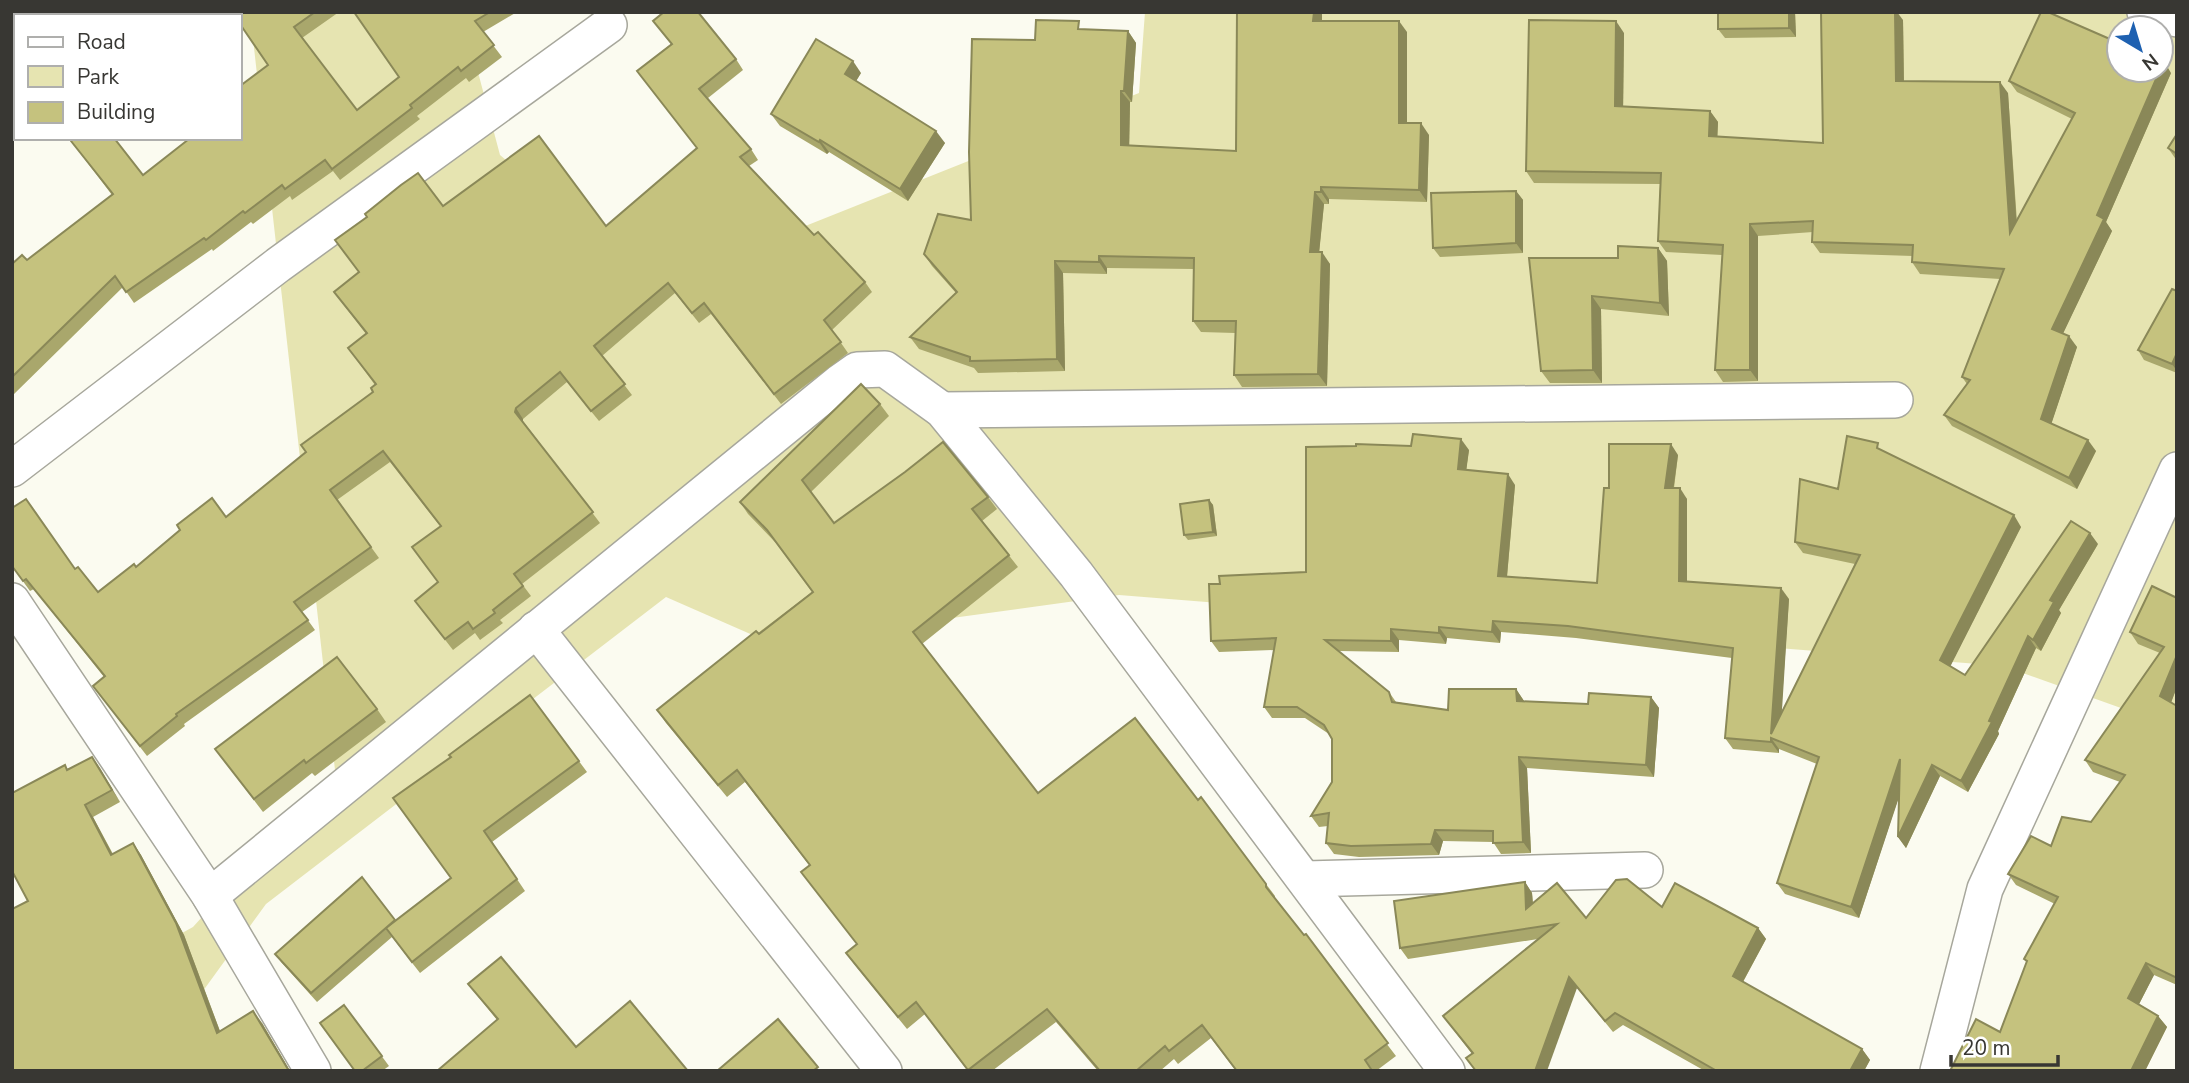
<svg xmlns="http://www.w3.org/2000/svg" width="2189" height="1083" viewBox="0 0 2189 1083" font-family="'Nunito Sans',sans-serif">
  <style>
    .green { fill: #e6e4b1; fill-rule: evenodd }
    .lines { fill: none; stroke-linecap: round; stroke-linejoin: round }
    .minor-casing { stroke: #a7a79c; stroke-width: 38 }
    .minor { stroke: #fff; stroke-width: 35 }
    .wall { fill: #a9a76c }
    .shaded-wall { fill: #8a8858 }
    .building { fill: #c5c27e; stroke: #8a8858; stroke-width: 2 }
  </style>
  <rect width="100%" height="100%" fill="#fbfbf0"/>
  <path class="green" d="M250,12H462L500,155L655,286L1139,93L1145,12H2177V728L2003,666L1119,595L952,618L794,653L666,597L266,904L145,1071L12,1026L193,927L335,770ZM2119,28H2161V70H2119Z"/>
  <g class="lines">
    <g class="minor-casing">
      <g id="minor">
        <polyline points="2145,12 2177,19"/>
        <polyline points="942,410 1895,400"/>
        <polyline points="12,469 278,265 609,25"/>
        <polyline points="12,601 210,896 313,1071"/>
        <polyline points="536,629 884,1071"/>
        <polyline points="1305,879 1645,870"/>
        <polyline points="210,896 840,382 857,370 885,369 942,410 1076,574 1447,1071"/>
        <polyline points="1938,1071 1985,889 2177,470"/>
      </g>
    </g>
    <use href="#minor" class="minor"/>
  </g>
  <g class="wall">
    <polygon points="232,12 339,12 302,38 357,110 399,77 354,12 517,12 483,32 502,57 469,82 466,78 417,116 420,119 340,180 333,171 292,200 290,196 253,224 251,222 213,251 212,249 134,303 123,287 12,396 12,264 27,260 112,195 71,141 143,175 188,140 268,65"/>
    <polygon points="1795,12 1796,37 1725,38 1718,29"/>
    <polygon points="1903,20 1904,81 2008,93 2017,222 2072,119 2017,92 2009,81 2171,73 2106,222 2112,231 2063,333 2077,347 2051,424 2096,451 2077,489 1952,426 1944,415 1967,384 1962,377 2000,279 1920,274 1912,262 1913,256 1820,253 1812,242 1813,232 1758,236 1758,381 1723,382 1715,370 1722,255 1666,252 1658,241 1660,184 1534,183 1526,171 1624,33 1623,106 1710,111 1718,122 1717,137 1823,143"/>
    <polygon points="653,21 736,59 743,70 708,98 751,149 758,160 749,166 814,235 865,282 872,292 832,330 848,353 781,404 711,314 699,323 675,293 602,356 632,395 599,421 567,382 523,419 523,421 600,523 522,584 531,596 500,620 503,623 480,640 475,633 453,650 415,601 438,583 440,526 390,462 337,500 379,558 302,612 315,630 184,724 185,726 147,756 93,686 104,677 34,589 30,591 12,566 75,569 98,592 136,567 180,530 226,517 306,452 373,392 375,385 348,348 366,334 334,292 443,206 606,226 697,148 637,71 671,44"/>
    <polygon points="1322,21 1407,32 1407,123 1429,135 1427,202 1329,199 1329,204 1324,204 1319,252 1330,264 1327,386 1242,387 1234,375 1235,333 1201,332 1193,321 1194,269 1107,268 1107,274 1063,273 1065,371 978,373 974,368 919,349 910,337 956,293 932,266 924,254 971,220 1035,40 1084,29 1128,31 1136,43 1132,102 1130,102 1129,145 1236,151"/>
    <polygon points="861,73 856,81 945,143 908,201 829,152 827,154 780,126 771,114"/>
    <polygon points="2177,134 2177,161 2168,148"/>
    <polygon points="1516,191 1523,200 1523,253 1440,257 1433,248"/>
    <polygon points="1658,248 1667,261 1669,316 1601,309 1602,383 1550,383 1541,371 1618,258"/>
    <polygon points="2177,291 2177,373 2144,360 2138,350"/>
    <polygon points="880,404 889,416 811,492 834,523 988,497 997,509 982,521 1018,567 922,644 1038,793 1198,800 1266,884 1275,896 1275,898 1396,1056 1376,1071 1236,1071 1211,1038 1178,1064 1174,1059 1160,1071 1098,1071 1056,1022 992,1071 968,1071 925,1014 907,1029 855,965 846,953 857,944 801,872 809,865 745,782 727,797 666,723 657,710 812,592 776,543 748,514 740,502"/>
    <polygon points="1411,446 1469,450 1466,470 1515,485 1507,577 1597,583 1609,488 1678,455 1674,488 1687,499 1687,582 1789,599 1781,714 1855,564 1803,553 1795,542 1838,489 1884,451 2021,527 1950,666 1965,675 2098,544 2059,610 2061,613 2041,651 2036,648 1998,731 1999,734 1968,792 1940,776 1906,848 1898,837 1899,796 1859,918 1785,894 1777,883 1817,764 1779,749 1779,753 1733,749 1725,738 1732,658 1576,638 1501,632 1500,643 1447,638 1446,644 1399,640 1399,652 1339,651 1389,692 1396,702 1448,710 1516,689 1524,701 1588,704 1651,697 1659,708 1654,777 1527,768 1531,853 1501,854 1493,842 1443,841 1439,855 1359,857 1334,854 1326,843 1328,826 1319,827 1311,816 1332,782 1332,739 1329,734 1305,718 1272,718 1264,707 1274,650 1219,652 1211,641 1220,584 1306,572"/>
    <polygon points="1209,500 1213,505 1217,536 1188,540 1184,535"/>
    <polygon points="2177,598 2177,687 2171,702 2177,706 2177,985 2154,975 2139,1004 2158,1016 2167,1027 2145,1071 1950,1071 2000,1032 2027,963 2024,959 2055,904 2016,885 2008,874 2051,846 2091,822 2120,782 2093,772 2085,760 2160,653 2138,644 2130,632"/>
    <polygon points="530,695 587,772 492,842 525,891 420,973 392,937 317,1002 282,963 275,954 362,877 395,921 450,878 451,757"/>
    <polygon points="377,709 386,722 315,776 312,773 263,812 215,749"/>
    <polygon points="92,757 120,802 93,817 113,854 133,843 141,855 184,935 220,1031 262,1023 290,1071 12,1071 28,901 65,765 68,770"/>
    <polygon points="1525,882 1532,893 1533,903 1586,918 1662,907 1758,928 1766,939 1743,982 1862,1049 1870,1060 1864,1071 1705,1071 1623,1025 1613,1032 1577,988 1472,1054 1443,1016 1538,939 1408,959 1400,948"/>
    <polygon points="468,984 576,1047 437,1071 497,1020"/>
    <polygon points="344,1005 389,1066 382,1071 354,1071"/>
  </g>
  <g class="shaded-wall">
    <polygon points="1314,12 1322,12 1322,33 1313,21"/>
    <polygon points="1789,12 1795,12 1796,37 1789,28"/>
    <polygon points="1895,12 1897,12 1903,20 1904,92 1896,81"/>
    <polygon points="1399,21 1407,32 1407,134 1399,123"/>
    <polygon points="1616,21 1624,33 1623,117 1615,106"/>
    <polygon points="1128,31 1136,43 1132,102 1124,91"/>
    <polygon points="853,61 861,73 853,86 845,74"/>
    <polygon points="2164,61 2171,73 2106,222 2112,231 2060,340 2052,329 2097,215 2160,70 2161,70"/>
    <polygon points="2000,82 2008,93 2018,245 2010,233"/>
    <polygon points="1121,91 1130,102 1129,157 1121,145"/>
    <polygon points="1710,111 1718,122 1717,148 1709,136"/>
    <polygon points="1421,123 1429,135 1427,202 1419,190"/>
    <polygon points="936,131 945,143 908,201 900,189"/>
    <polygon points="820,140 829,152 827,154 819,142"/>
    <polygon points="1321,187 1329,199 1329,204 1321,192"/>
    <polygon points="1516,191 1523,200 1523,253 1516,243"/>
    <polygon points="1315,192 1324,204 1318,264 1310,252"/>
    <polygon points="1750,224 1758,236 1758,381 1750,370"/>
    <polygon points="1658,248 1667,261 1669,316 1660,303"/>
    <polygon points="1322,252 1330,264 1327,386 1318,374"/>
    <polygon points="1099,256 1107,268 1107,274 1099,262"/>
    <polygon points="1055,261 1063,273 1065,371 1057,359"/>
    <polygon points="1592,296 1601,309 1602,383 1593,370"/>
    <polygon points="2069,336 2077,347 2049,431 2041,419"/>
    <polygon points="2177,353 2177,371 2172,364"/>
    <polygon points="516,408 523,419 523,422 515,412"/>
    <polygon points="1461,439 1469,450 1465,480 1458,469"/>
    <polygon points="2088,440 2096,451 2077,489 2069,478"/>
    <polygon points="1671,444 1678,455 1672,499 1665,488"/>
    <polygon points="1508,474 1515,485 1506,587 1498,576"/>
    <polygon points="1680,488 1687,499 1687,593 1679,581"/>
    <polygon points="1209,500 1213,505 1217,536 1213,532"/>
    <polygon points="2014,515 2021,527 1948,671 1940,660"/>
    <polygon points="2090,533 2098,544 2059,610 2061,613 2041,651 2033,640 2050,600"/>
    <polygon points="1781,588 1789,599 1780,741 1771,734"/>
    <polygon points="1493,621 1501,632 1500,643 1492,632"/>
    <polygon points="1439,627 1447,638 1446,644 1439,633"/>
    <polygon points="1391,629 1399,640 1399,652 1391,641"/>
    <polygon points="2028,636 2036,648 1998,731 1999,734 1968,792 1961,781"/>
    <polygon points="2177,655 2177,687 2169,708 2160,696"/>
    <polygon points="1516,689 1524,701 1525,712 1517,701"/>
    <polygon points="1651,697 1659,708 1654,777 1646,765"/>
    <polygon points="1771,738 1779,749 1779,753 1771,742"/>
    <polygon points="92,757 100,768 120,802 112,790"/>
    <polygon points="1519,757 1527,768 1531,853 1523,842"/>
    <polygon points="1900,759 1908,770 1859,918 1851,907"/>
    <polygon points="1932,765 1940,776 1906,848 1898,837"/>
    <polygon points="85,805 93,817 119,867 111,855"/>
    <polygon points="1435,830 1443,841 1439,855 1431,844"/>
    <polygon points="133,843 141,855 184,935 225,1045 217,1033"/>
    <polygon points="1525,882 1532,893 1534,920 1526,909"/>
    <polygon points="1758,928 1766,939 1740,987 1733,976"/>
    <polygon points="2146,963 2154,975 2136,1010 2128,998"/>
    <polygon points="1569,977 1577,988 1547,1071 1535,1071"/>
    <polygon points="253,1011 262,1023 290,1071 288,1071"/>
    <polygon points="2158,1016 2167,1027 2145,1071 2131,1071"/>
    <polygon points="1862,1049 1870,1060 1864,1071 1850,1071"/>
  </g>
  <g class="building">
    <polygon points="232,12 315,12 294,27 357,110 399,77 354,12 490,12 475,21 494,45 461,71 458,67 410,105 412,108 332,169 325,160 285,189 282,185 245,213 243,211 206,240 204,238 126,292 115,276 12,377 12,264 22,255 27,260 113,194 71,141 75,138 114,138 143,175 189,139 188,138 240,138 240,86 268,65 240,24 240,16 234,16"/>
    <polygon points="664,12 698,12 736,59 699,89 751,149 740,157 814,235 818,232 865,282 824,320 841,342 774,394 704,303 692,313 668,283 594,346 625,384 591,411 560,372 516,408 515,412 593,512 514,574 523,586 493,610 495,613 473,629 468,622 445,639 415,601 438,582 412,547 441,526 383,451 330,490 371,547 294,602 308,620 176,714 177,716 140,746 93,686 105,676 26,579 23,581 12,566 12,508 26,499 75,569 78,567 98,592 134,564 136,567 180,530 177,525 212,498 226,517 306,452 301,445 373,392 371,388 376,384 348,348 367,333 334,292 359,272 335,240 367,217 365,214 401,185 418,173 443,206 539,136 606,226 697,148 637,71 672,44 653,21"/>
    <polygon points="1237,12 1314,12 1313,21 1399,21 1399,123 1421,123 1419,190 1321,187 1321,192 1315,192 1310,252 1322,252 1318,374 1234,375 1236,321 1193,321 1194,258 1099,256 1099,262 1055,261 1057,359 970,361 970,357 910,337 957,292 924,254 938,214 971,220 969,152 972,39 1035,40 1036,20 1079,21 1078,29 1128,31 1124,91 1121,91 1121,145 1236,151"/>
    <polygon points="1718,12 1789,12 1789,28 1718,29"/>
    <polygon points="1821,12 1895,12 1896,81 2000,82 2010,233 2075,113 2009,81 2041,12 2048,12 2119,43 2119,70 2160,70 2097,215 2104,219 2052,329 2069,336 2041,419 2088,440 2069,478 1944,415 1970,380 1962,377 2004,269 1912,262 1913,245 1812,242 1813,221 1750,224 1750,370 1715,370 1723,245 1658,241 1661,173 1526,171 1529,20 1616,21 1615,106 1710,111 1709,136 1823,143"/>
    <polygon points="816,39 853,61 845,74 936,131 900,189 820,140 819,142 771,114"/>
    <polygon points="2177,134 2177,154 2168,148"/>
    <polygon points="1516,191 1516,243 1433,248 1431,193"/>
    <polygon points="1618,246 1658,248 1660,303 1592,296 1593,370 1541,371 1529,258 1618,258"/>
    <polygon points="2172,289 2177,291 2177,353 2172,364 2138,350"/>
    <polygon points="861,384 880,404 802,480 834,523 905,472 943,442 988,497 972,509 1009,555 913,632 1038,793 1135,718 1198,800 1201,797 1266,884 1266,887 1304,935 1306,934 1388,1043 1365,1060 1371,1069 1369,1071 1237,1071 1202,1025 1169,1051 1165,1046 1136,1071 1100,1071 1047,1009 968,1070 916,1002 898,1017 846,953 857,944 801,872 810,865 737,770 718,785 657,710 756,631 759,634 813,592 767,530 740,502"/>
    <polygon points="1413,434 1461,439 1458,469 1508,474 1498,576 1597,583 1604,488 1609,488 1609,444 1671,444 1665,488 1680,488 1679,581 1781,588 1771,734 1860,555 1795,542 1800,479 1838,489 1847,436 1878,443 1877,448 2014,515 1940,660 1965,675 2071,521 2090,533 2050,600 2054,602 2033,640 2028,636 1989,721 1992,722 1961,781 1932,765 1898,837 1900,759 1851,907 1777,883 1819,757 1771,738 1771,742 1725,738 1733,648 1568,626 1493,621 1492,632 1439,627 1439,633 1391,629 1391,641 1325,640 1389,692 1392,702 1448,710 1449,689 1516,689 1517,701 1588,704 1589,693 1651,697 1646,765 1519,757 1523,842 1493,843 1493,831 1435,830 1431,844 1351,846 1326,843 1329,813 1311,816 1332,782 1332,739 1324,725 1297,707 1264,707 1276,638 1211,641 1209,584 1220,584 1219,576 1306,572 1306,447 1356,446 1356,444 1411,446"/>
    <polygon points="1209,500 1213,532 1184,535 1180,504"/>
    <polygon points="2152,586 2177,598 2177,655 2160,696 2177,706 2177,978 2146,963 2128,998 2158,1016 2131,1071 1950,1071 1976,1019 2000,1032 2027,961 2024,959 2058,897 2008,874 2031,836 2051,846 2062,817 2091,822 2125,775 2085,760 2164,647 2130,632"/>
    <polygon points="337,657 377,709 306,763 304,760 254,799 215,749"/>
    <polygon points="530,695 579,761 484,831 517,879 412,962 386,928 451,878 393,798 451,757 449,755"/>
    <polygon points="92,757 112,790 85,805 111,855 133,843 176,923 217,1033 253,1011 289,1071 12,1071 12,909 28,901 12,871 12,793 65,765 67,770"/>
    <polygon points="362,877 395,920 311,993 275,954"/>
    <polygon points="1627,879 1662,907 1675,883 1758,928 1733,976 1862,1049 1850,1071 1717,1071 1615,1013 1605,1021 1569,977 1535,1071 1476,1071 1466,1058 1473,1053 1443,1016 1557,924 1400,948 1394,901 1525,882 1526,909 1557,883 1586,918 1616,880"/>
    <polygon points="501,957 576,1047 630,1001 688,1071 437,1071 498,1019 468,984"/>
    <polygon points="344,1005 382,1056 362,1071 355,1071 320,1023"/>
    <polygon points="778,1019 818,1067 813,1071 717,1071"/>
  </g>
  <rect width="2189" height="1083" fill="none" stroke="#383733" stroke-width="28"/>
  <rect x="14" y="14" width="228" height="126" fill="#ffffff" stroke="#afafad" stroke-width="2"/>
  <rect x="28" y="37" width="35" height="10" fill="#ffffff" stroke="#afafad" stroke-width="2"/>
  <text x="77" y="49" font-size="21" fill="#383733">Road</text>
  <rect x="28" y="66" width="35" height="21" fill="#e6e4b1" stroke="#afafad" stroke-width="2"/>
  <text x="77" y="84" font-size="21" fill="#383733">Park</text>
  <rect x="28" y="102" width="35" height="21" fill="#c5c27e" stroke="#afafad" stroke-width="2"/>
  <text x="77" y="119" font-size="21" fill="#383733">Building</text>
  <g transform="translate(2140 49) rotate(142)"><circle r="33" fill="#ffffff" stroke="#afafad" stroke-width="2"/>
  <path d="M0-5L12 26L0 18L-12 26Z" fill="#1e61b1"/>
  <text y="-10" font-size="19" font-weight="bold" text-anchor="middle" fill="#383733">N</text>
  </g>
  <path d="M1951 1055v10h107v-10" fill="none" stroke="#383733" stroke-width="3.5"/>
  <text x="1962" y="1055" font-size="21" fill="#383733" stroke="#ffffff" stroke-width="5" paint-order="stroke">20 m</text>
</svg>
